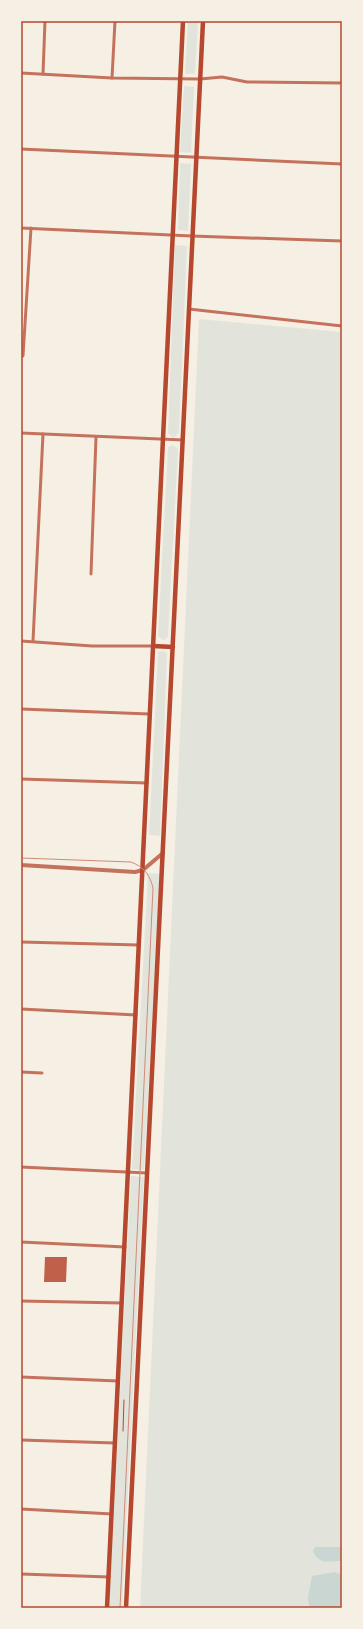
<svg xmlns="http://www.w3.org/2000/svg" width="363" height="1629" viewBox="0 0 363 1629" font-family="'PT Sans',sans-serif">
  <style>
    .green { fill: #e2e4dc }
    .water { fill: #c9d6d2 }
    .building { fill: #bf614a }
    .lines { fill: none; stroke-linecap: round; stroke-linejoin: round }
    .path { stroke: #b5482f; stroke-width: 1 }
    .minor { stroke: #c5725c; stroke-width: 3 }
    .tertiary { stroke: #c5725c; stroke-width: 4 }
    .secondary { stroke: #b5482f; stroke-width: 4.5 }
    .tram { stroke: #cf8b77; stroke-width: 1 }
    .neatline { fill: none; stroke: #b5482f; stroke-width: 1.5 }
  </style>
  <rect width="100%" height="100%" fill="#f6efe4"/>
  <g class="green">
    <polygon points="188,21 198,21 195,74 185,74"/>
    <polygon points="184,86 194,87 191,153 180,152"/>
    <polygon points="180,163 191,164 188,231 178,230"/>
    <polygon points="175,245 187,246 179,433 173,438 168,433"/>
    <polygon points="199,319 342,332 342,1608 140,1608"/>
    <polygon points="173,445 178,449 168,637 163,640 158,636 168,447"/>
    <polygon points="163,651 167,653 160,836 149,835 158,652"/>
    <polygon points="148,873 160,874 144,1170 132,1169"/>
    <polygon points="131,1176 144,1177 122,1608 109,1608"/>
  </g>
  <g class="water">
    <path d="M315,1547H342V1561C328,1561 319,1565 313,1551Z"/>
    <polygon points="335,1572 342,1575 342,1608 309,1608 308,1597 312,1576"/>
  </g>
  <polygon class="building" points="45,1257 67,1257 66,1282 44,1282"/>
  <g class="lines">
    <polyline class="path" points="123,1431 124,1400"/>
    <g class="minor">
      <polyline points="21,73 112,78 200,79 222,77 247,82 342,83"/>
      <polyline points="43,74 45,21"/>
      <polyline points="112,78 115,21"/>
      <polyline points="21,149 342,164"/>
      <polyline points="21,228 192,236 342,241"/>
      <polyline points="189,309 342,326"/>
      <polyline points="21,356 23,356 31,228"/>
      <polyline points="21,433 183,440"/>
      <polyline points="91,574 96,437"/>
      <polyline points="21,641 92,646 153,646"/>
      <polyline points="33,641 43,434"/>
      <polyline points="21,709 149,714"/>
      <polyline points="21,779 147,783"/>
      <polyline points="21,942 139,945"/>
      <polyline points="21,1009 136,1015"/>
      <polyline points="21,1072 42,1073"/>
      <polyline points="21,1167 147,1173"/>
      <polyline points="21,1242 125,1247"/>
      <polyline points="21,1301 122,1303"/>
      <polyline points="21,1377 118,1381"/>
      <polyline points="21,1440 115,1443"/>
      <polyline points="21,1509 112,1514"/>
      <polyline points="21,1574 109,1577"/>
    </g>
    <polyline class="tertiary" points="21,865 135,872 143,870 163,853"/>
    <g class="secondary">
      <polyline points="153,646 173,647"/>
      <polyline points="107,1608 183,21"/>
      <polyline points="126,1608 203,21"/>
    </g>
    <path class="tram" d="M21,858L131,862C144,867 150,875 153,888L120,1608"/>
  </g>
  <rect width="363" height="1629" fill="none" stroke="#f6efe4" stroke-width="44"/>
  <rect x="22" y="22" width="319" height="1585" class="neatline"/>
</svg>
